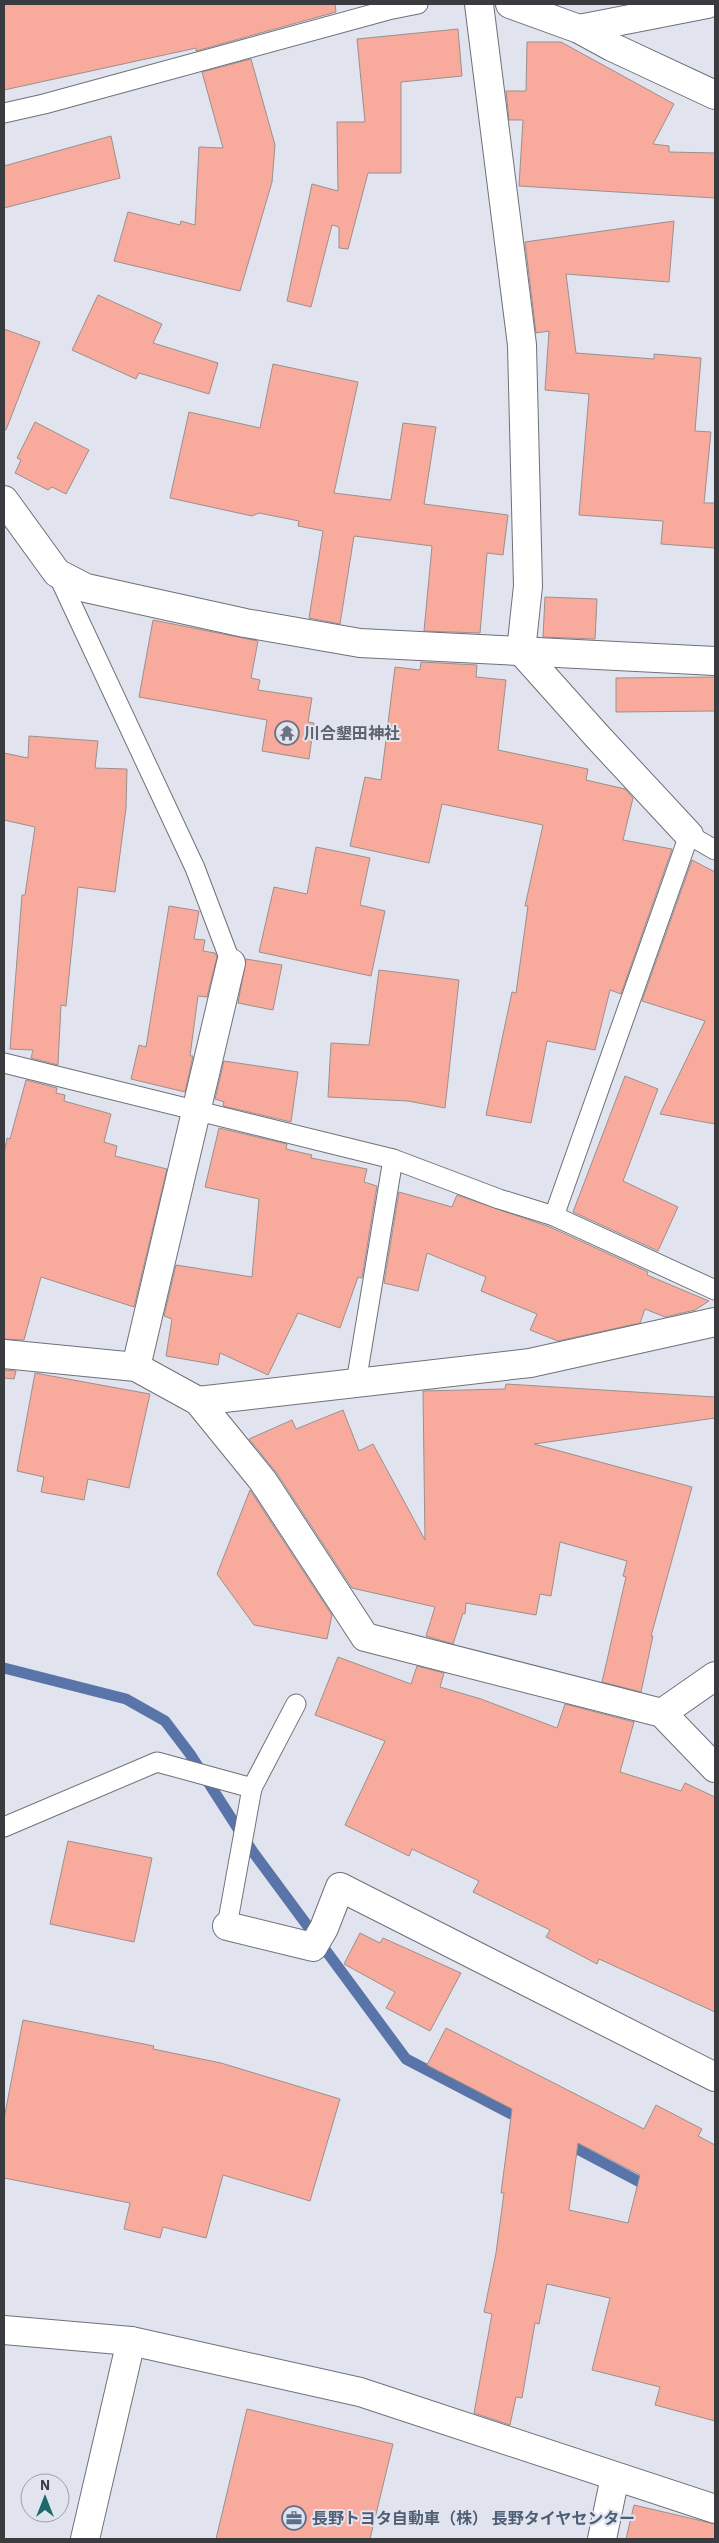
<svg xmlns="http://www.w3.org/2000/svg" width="719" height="2543" viewBox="0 0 719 2543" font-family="'IBM Plex Sans','Noto Sans JP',sans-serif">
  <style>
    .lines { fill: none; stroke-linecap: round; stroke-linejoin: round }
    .stream { stroke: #5874a8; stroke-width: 11 }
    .building { fill: #f8aa9c; stroke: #9b908e; fill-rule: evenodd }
    .lane-casing { stroke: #6e7179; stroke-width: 21 }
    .street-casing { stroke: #6e7179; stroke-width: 30 }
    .lane { stroke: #fff; stroke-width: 19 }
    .street { stroke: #fff; stroke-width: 28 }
    .labels { text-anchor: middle; stroke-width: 4; stroke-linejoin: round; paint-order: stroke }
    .worship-label { font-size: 16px; font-weight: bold; fill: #5b616d; stroke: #e1e4ee; text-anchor: start }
    .service-label { font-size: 16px; font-weight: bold; fill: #4e5e75; stroke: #e1e4ee; text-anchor: start }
  </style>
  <rect width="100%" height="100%" fill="#e1e4ee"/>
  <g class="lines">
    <g class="stream">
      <polyline points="4,1668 126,1699 165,1721 190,1754 253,1852 406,2059 525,2121"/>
      <polyline points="564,2142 651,2188"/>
    </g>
  </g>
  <g class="building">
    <polygon points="4,4 335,4 336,12 196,51 196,48 4,90"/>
    <polygon points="458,29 462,76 401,82 401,173 368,173 348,249 339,248 339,227 332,225 311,307 287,301 312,184 338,191 337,122 365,122 357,39"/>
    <polygon points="527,42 561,42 674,104 653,144 669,146 669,152 715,153 715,198 519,186 523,120 509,120 506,91 526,91"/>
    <polygon points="251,59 275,145 272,182 240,291 114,261 128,212 180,225 181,221 195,225 199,147 223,148 202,72"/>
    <polygon points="111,136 120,178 4,208 4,166"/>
    <polygon points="674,221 669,282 566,274 576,353 654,359 654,354 701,358 695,431 711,432 704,503 715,503 715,548 661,544 663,521 579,515 589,394 545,390 549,331 536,333 525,242"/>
    <polygon points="98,295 162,324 153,343 218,363 209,394 139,373 136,379 72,350"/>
    <polygon points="4,329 40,342 6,430 4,429"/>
    <polygon points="273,364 358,382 334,493 391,500 403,423 436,427 424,504 508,515 503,555 487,553 480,633 424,631 432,546 354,536 340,624 309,618 323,531 298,526 299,521 259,513 252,516 170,498 189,412 260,428"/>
    <polygon points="35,422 89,450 66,494 52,487 48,490 15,473 21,460 17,458"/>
    <polygon points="545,597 597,599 595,639 543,637"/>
    <polygon points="153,620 258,641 251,678 260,680 258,690 312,698 308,722 314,723 309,759 262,751 267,720 139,697"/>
    <polygon points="421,662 477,665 476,677 506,680 498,750 588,769 586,780 625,789 633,798 623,840 672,849 621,994 610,990 595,1050 547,1041 531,1123 486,1115 512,992 516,993 528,906 525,906 543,825 442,804 429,863 350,846 365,777 381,780 395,667 420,670"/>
    <polygon points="715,677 715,711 616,712 616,678"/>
    <polygon points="29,736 98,741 95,768 127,769 126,808 115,892 78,887 66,1006 61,1005 58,1065 31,1058 33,1050 10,1049 22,895 25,895 35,827 4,820 4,753 28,758"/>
    <polygon points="316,847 370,858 360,905 385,911 371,976 259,952 274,887 307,894"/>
    <polygon points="692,860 715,872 715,1124 660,1114 705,1021 642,1001"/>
    <polygon points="169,906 199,911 194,939 205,940 203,951 215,953 217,957 207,997 198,996 190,1056 193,1056 185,1092 131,1079 139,1045 146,1047"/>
    <polygon points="246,959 282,965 273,1010 238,1003"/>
    <polygon points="379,970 459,980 445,1108 408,1101 328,1097 331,1043 369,1045"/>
    <polygon points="224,1061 298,1072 291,1122 223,1106 224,1102 215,1099"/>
    <polygon points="625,1076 658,1089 623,1181 678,1207 658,1251 573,1212"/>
    <polygon points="26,1080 57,1088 56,1093 65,1095 64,1101 111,1114 104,1142 117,1146 115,1156 167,1169 134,1307 41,1277 24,1340 4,1339 4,1154 7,1138 10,1139"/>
    <polygon points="219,1128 287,1144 286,1149 312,1155 311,1158 367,1169 364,1182 377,1186 362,1278 358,1277 340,1328 298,1313 268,1375 220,1353 218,1365 166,1356 172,1319 164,1316 176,1265 252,1277 259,1199 205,1187"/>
    <polygon points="399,1192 452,1207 457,1195 550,1227 648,1272 647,1275 709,1301 695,1310 665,1317 645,1309 640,1323 558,1341 530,1330 537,1314 481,1291 486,1277 427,1253 418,1291 384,1283"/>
    <polygon points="4,1370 16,1371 14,1379 4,1378"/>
    <polygon points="35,1373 150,1394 129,1488 88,1479 84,1500 41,1492 44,1477 17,1471"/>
    <polygon points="506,1384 715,1397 715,1418 534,1444 692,1487 651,1636 653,1636 641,1692 602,1682 626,1577 623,1576 627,1561 560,1542 551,1596 540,1594 536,1615 466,1603 465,1614 463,1613 453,1644 426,1636 435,1607 352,1588 276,1472 249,1439 292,1420 296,1429 343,1410 359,1451 373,1444 425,1540 423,1391 505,1389"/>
    <polygon points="250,1490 332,1615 327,1639 254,1625 217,1574"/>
    <polygon points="338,1657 411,1684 417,1666 444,1673 440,1687 481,1699 557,1728 565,1704 634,1722 620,1772 681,1791 685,1783 715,1797 715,2012 599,1959 597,1964 546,1937 550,1930 473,1892 479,1881 412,1849 409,1856 345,1825 385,1741 315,1715"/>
    <polygon points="68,1841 152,1858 134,1942 50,1924"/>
    <polygon points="360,1933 380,1943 383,1938 461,1973 430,2031 386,2008 395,1992 344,1964"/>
    <polygon points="23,2020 154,2046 153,2049 221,2063 340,2099 310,2201 223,2175 206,2238 163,2227 160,2238 124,2229 130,2203 4,2178 4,2119"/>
    <path d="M446,2028L644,2129L656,2105L702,2129L698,2136L715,2145V2421L655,2405L660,2387L592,2370L610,2298L547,2284L539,2324L535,2323L522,2398L516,2397L510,2425L474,2413L492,2314L484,2312L496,2253L504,2193H501L512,2109L427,2065ZM578,2143L640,2175L628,2223L569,2210Z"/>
    <polygon points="247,2409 393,2444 370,2539 216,2539"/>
    <polygon points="634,2505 715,2524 715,2539 626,2539"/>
  </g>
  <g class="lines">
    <g class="lane-casing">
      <g id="lane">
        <polyline points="4,113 44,104 388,10 418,4"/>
        <polyline points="57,573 195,868 231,963"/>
        <polyline points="4,1063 393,1159"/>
        <polyline points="554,1216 715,1290"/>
        <polyline points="356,1383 393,1159 499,1199 554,1216 689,835 715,850"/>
        <polyline points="252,1788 296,1704"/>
        <polyline points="4,1827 157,1762 252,1788 227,1926"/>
      </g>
    </g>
    <g class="street-casing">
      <g id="street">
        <polyline points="479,4 522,345 528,586 521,651 597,736 689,835"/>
        <polyline points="510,4 579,29 612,47 715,95"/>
        <polyline points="579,29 707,4"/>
        <polyline points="4,500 57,573 86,588 245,623 360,643 715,661"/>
        <polyline points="4,1354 136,1367 198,1401 263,1481 365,1637 662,1713 715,1768"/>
        <polyline points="136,1367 231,963"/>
        <polyline points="198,1401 530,1363 715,1322"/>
        <polyline points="662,1713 715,1676"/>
        <polyline points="227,1926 313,1947 324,1928 340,1887 715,2077"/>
        <polyline points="4,2330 131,2341 360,2392 715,2509"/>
        <polyline points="85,2539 131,2341"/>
        <polyline points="602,2539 615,2477"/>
      </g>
    </g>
    <use href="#lane" class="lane"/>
    <use href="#street" class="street"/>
  </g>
  <defs>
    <g id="temple-ring" transform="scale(1.25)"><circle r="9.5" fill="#e1e4ee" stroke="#6b7280" stroke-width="1.5"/><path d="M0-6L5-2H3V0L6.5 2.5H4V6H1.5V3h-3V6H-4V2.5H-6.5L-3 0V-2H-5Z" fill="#6b7280"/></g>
    <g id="office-ring" transform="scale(1.25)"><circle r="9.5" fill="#e1e4ee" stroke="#5c6f8a" stroke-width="1.5"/><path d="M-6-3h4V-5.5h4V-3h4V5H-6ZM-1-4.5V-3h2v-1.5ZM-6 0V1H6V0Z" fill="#5c6f8a"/></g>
  </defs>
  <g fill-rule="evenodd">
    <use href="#temple-ring" x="287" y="733"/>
    <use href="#office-ring" x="294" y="2518"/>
  </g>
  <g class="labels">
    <g class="worship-label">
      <text x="304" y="739">川合墾田神社</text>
    </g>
    <g class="service-label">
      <text x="312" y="2524">長野トヨタ自動車（株） 長野タイヤセンター</text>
    </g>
  </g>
  <rect width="719" height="2543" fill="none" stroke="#3a3b3f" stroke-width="10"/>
  <g transform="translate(45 2498)"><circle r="24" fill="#e1e4ee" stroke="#9ea0a8"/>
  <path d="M0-4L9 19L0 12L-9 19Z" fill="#1d6a6a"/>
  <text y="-8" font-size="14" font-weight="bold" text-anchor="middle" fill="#3a3b3f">N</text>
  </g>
</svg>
